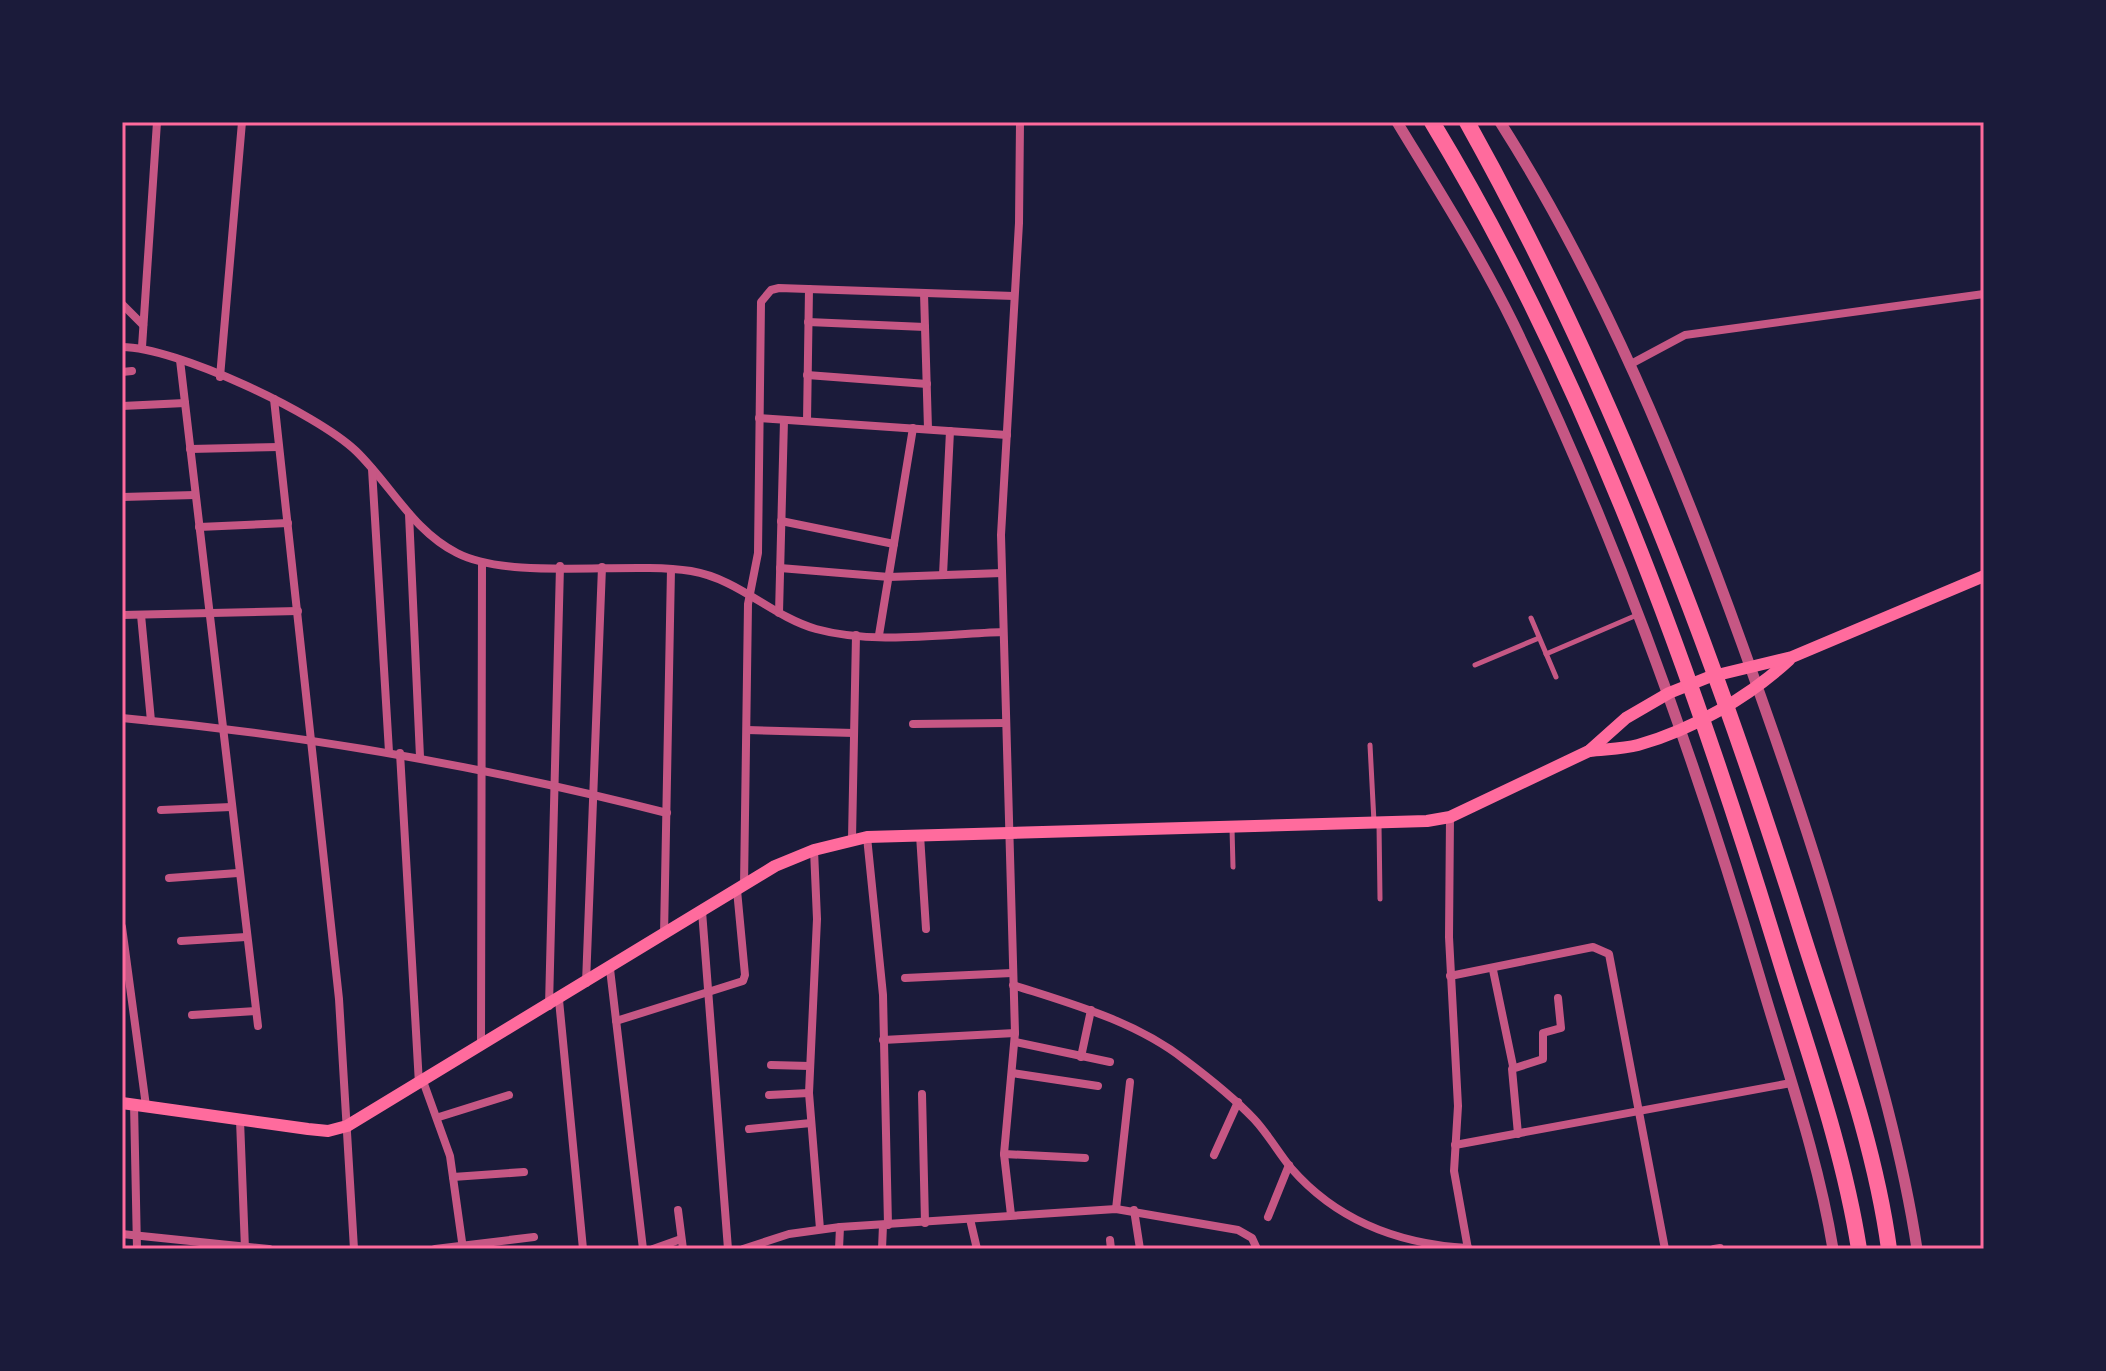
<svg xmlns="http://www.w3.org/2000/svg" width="2106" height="1371" viewBox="0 0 2106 1371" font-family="Commissioner,sans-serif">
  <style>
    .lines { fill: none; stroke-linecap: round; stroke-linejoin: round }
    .service { stroke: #c65784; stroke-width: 5 }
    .minor { stroke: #c65784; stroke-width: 8 }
    .tertiary { stroke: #c65784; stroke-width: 11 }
    .secondary { stroke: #ff6b9d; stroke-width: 12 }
    .trunk { stroke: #ff6b9d; stroke-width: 16 }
    .neatline { fill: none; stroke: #ff6b9d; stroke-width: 3 }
  </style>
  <rect width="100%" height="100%" fill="#1b1b3a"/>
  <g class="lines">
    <g class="service">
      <polyline points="1531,618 1556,677"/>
      <polyline points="1546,654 1637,615"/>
      <polyline points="1475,665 1539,638"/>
      <polyline points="1370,745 1374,822"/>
      <polyline points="1379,824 1380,899"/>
      <polyline points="1232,828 1233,867"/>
    </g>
    <g class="minor">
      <polyline points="924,293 928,429"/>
      <polyline points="122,304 143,325"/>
      <polyline points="808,322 925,327"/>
      <path d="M122,347C176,347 316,413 356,451C391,485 413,531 457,553C511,581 627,561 691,571C739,579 771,616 816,629C874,645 943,634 1003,632"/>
      <polyline points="142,347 157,122"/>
      <polyline points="180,360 258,1026"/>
      <polyline points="1629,365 1685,335 1984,294"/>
      <polyline points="122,372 132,371"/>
      <polyline points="807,375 927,384"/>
      <polyline points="220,377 242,122"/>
      <polyline points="274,399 339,999 354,1249"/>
      <polyline points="122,406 185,403"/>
      <polyline points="759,418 1007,435"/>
      <polyline points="807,421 809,289"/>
      <polyline points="190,449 279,447"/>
      <polyline points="372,469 389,752"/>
      <polyline points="122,497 195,495"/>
      <polyline points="409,514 420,757"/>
      <polyline points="781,521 894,544"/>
      <polyline points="199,527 288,523"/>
      <polyline points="780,568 889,577 1002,573"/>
      <polyline points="943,575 950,431"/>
      <polyline points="779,613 784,420"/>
      <polyline points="122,615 298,611"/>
      <polyline points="141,615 151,721"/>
      <polyline points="879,635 913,428"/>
      <path d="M122,718C307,735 487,767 667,813"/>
      <polyline points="913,724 1005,723"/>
      <polyline points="747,730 854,733"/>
      <polyline points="400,753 419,1084"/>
      <polyline points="161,810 231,807"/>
      <polyline points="1450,817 1449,937 1458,1106 1454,1171 1468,1249"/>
      <polyline points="920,835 926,929"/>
      <polyline points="867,837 883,995 888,1225"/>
      <polyline points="852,839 856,635"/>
      <polyline points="814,850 817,919 809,1093 820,1229"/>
      <polyline points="169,878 238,873"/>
      <polyline points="744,886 748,604 758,553 761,302 771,290 779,288 1014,296"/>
      <polyline points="702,911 728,1249"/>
      <polyline points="122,927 146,1106"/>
      <polyline points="664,935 671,569"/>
      <polyline points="181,941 246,937"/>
      <polyline points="610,969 643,1249"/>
      <polyline points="1493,970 1513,1066"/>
      <polyline points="1450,976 1593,947 1609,954 1665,1249"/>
      <polyline points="905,978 1012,973"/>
      <polyline points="586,983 602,567"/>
      <path d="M1013,985C1072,1004 1135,1021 1185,1060C1209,1078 1233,1097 1254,1119C1268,1134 1278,1152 1291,1168C1337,1221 1398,1244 1468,1248"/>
      <polyline points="559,1000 583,1249"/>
      <polyline points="549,1006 560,566"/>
      <polyline points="192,1015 256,1011"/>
      <polyline points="616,1021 743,981 745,975 737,890"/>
      <polyline points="883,1040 1015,1033"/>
      <polyline points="1015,1042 1110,1062"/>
      <polyline points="481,1046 482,563"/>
      <polyline points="1081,1057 1091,1010"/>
      <polyline points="771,1065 810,1066"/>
      <polyline points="1012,1073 1098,1086"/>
      <polyline points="423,1081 450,1156 463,1249"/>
      <polyline points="922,1094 925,1223"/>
      <polyline points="769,1095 809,1093"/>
      <polyline points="134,1104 137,1249"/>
      <polyline points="439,1117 509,1095"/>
      <polyline points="240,1120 245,1249"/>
      <polyline points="749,1129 811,1123"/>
      <polyline points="1518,1134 1512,1069 1543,1059 1543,1033 1561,1028 1558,998"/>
      <polyline points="1455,1145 1791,1083"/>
      <polyline points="1004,1154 1085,1158"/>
      <polyline points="1214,1155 1238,1102"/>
      <polyline points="453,1177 524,1172"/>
      <polyline points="1116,1209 1130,1082"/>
      <polyline points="678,1210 683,1249"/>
      <polyline points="1134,1210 1140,1249"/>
      <polyline points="1011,1215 1004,1154 1015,1033 1001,535 1019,223 1020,122"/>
      <polyline points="1268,1217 1289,1165"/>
      <polyline points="970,1219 977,1249"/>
      <polyline points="122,1234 269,1249"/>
      <polyline points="1110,1240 1111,1249"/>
      <polyline points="435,1249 534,1237"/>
      <polyline points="653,1249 681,1239"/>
      <polyline points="743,1249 789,1234 840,1227 1116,1209 1238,1230 1252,1238 1257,1249"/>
      <polyline points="839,1249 840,1227"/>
      <polyline points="882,1249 883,1225"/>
      <polyline points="1714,1249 1720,1248"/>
    </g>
    <g class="tertiary">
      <path d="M1397,122C1437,188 1479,254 1513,323C1615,533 1694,754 1760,978C1786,1067 1818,1157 1833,1249"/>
      <path d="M1500,122C1603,284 1677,464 1742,644C1777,741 1811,838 1839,937C1869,1040 1901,1143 1917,1249"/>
    </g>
    <g class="secondary">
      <path d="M1589,751C1605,749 1623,749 1638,745C1692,730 1749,697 1789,660"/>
      <polyline points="122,1103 308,1129 328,1131 347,1126 775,866 814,850 867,837 1427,821 1450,817 1589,751 1626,718 1669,693 1709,677 1792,657 1984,576"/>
    </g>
    <g class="trunk">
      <path d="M1432,122C1585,375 1691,668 1777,950C1807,1049 1843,1147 1859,1249"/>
      <path d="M1467,122C1611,380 1716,658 1804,939C1836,1040 1875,1144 1889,1249"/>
    </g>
  </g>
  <rect width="2106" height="1371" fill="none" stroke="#1b1b3a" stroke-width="248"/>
  <rect x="124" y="124" width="1858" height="1123" class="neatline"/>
</svg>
